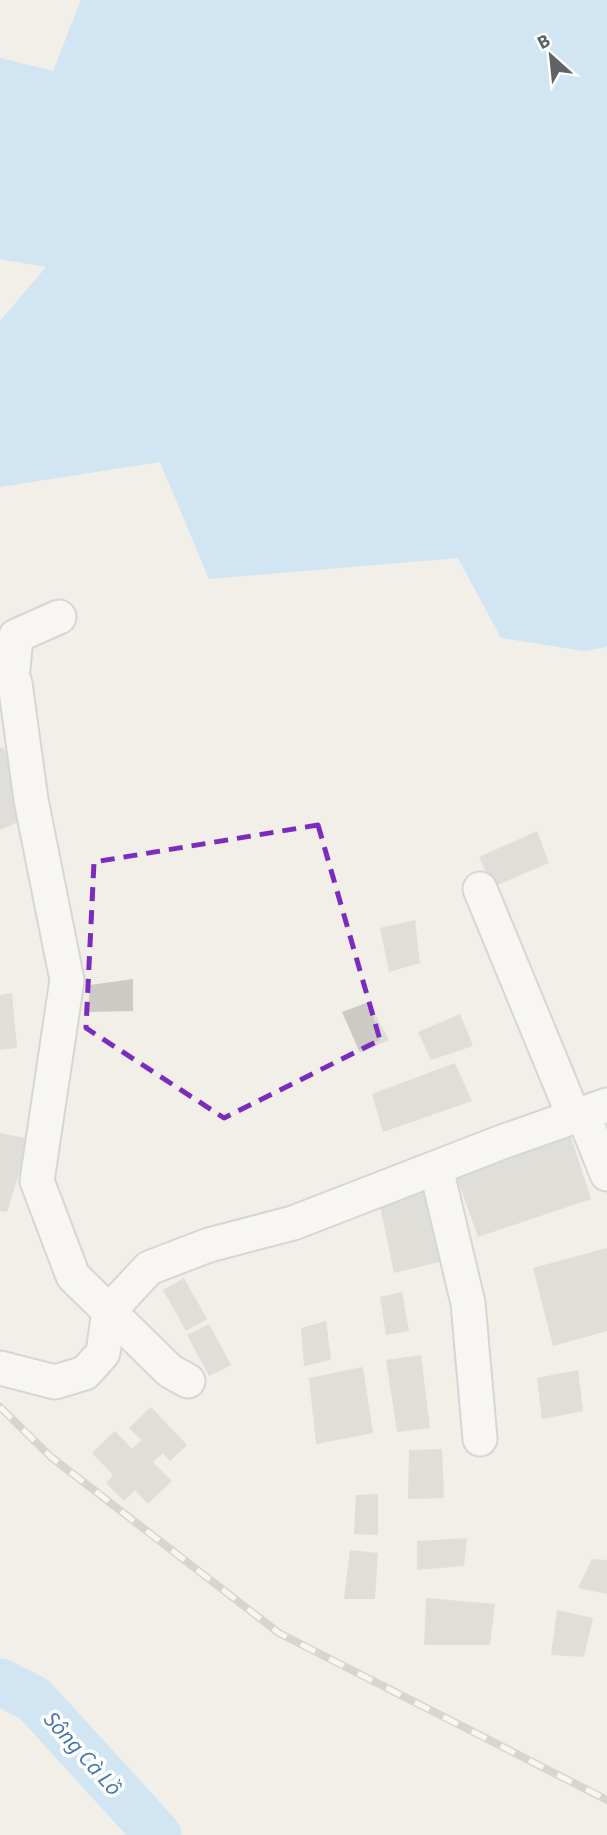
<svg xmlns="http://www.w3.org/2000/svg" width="607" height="1835" viewBox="0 0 607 1835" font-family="'Source Sans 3',sans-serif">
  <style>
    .water { fill: #aadaff }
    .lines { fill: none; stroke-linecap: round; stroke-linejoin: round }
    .river { stroke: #aadaff; stroke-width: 47 }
    .building { fill: #cccac5 }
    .minor-casing { stroke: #b5b8bc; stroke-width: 37 }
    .minor { stroke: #fff; stroke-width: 33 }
    .rail-casing { stroke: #b6b7b8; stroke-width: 8 }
    .rail { stroke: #fff; stroke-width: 5; stroke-dasharray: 16; stroke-linecap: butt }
    .marked { fill: none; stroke: #7b2cbf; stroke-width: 5; stroke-dasharray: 14 9; stroke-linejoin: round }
    .labels { text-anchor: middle; stroke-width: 7; stroke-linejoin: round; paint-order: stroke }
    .water-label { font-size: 23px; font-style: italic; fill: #4174aa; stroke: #fff }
  </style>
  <rect width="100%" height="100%" fill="#f1efe8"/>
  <polygon class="water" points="81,0 607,0 607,647 584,651 501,638 458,558 209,579 160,462 0,487 0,321 46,267 0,259 0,58 53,71"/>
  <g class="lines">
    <polyline class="river" points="0,1682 34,1699 158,1835"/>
  </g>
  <g class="building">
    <polygon points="3,747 34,815 0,830 0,748"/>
    <polygon points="537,831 549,863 493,887 479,857"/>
    <polygon points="415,920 420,963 389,972 380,928"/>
    <polygon points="133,979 133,1011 88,1012 90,985"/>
    <polygon points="12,993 17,1048 0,1050 0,995"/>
    <polygon points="369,1002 389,1040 360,1053 342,1012"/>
    <polygon points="460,1014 473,1046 431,1060 418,1032"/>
    <polygon points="455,1063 472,1101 383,1132 372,1094"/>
    <polygon points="0,1133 30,1139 7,1212 0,1211"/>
    <polygon points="570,1134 591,1199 478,1237 457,1178"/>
    <polygon points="433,1187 448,1260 394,1273 379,1201"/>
    <polygon points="607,1248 607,1331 553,1346 533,1268"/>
    <polygon points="184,1278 207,1319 186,1331 163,1290"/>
    <polygon points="402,1292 409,1331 386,1335 380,1297"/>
    <polygon points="326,1321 331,1360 304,1366 301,1328"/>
    <polygon points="209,1324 231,1365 209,1376 187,1335"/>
    <polygon points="421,1355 430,1428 397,1432 386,1360"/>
    <polygon points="363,1367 373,1433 316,1444 309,1378"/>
    <polygon points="578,1370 583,1411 542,1419 537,1378"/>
    <polygon points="151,1407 187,1445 170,1461 163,1453 153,1462 172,1481 148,1504 135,1490 124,1501 106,1483 113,1475 92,1453 115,1431 132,1449 141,1440 129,1428"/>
    <polygon points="442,1449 444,1498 408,1499 409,1450"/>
    <polygon points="378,1494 378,1535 354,1534 356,1495"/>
    <polygon points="467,1538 464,1566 417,1570 417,1541"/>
    <polygon points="350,1550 378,1553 375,1599 344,1599"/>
    <polygon points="592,1559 607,1560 607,1594 578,1588"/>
    <polygon points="426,1598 495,1604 490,1645 424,1645"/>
    <polygon points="557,1610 593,1618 584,1657 551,1655"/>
  </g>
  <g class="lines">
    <g class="minor-casing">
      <g id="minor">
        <polyline points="0,678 9,677 15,683 31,800 67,980 37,1181 73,1276 170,1371 188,1381"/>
        <polyline points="12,680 16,636 59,617"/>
        <polyline points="480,889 574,1117"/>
        <polyline points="583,1114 607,1174"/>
        <polyline points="436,1168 468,1303 480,1439"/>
        <polyline points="0,1368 55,1382 85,1373 103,1353 109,1311 149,1268 209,1245 293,1223 502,1142 607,1105"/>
      </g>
    </g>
    <use href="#minor" class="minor"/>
    <g class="rail-casing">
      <polyline id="rail" points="0,1407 51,1457 279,1633 607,1800"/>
    </g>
    <use href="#rail" class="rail"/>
  </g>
  <path d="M0 0H607V1835H0ZM318,825L380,1040L224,1118L86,1028L94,862Z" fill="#f1efe8" fill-opacity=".55" fill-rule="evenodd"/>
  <path class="marked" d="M318,825L380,1040L224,1118L86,1028L94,862Z"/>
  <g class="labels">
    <g class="water-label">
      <text transform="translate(83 1753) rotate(48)" y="8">Sông Cà Lồ</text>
    </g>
  </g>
  <g transform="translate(551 56) rotate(333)" stroke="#ffffff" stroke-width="5" paint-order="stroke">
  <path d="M0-5L12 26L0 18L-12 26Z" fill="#5f6368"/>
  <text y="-10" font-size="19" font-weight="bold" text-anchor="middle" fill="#5f6368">B</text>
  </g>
</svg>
